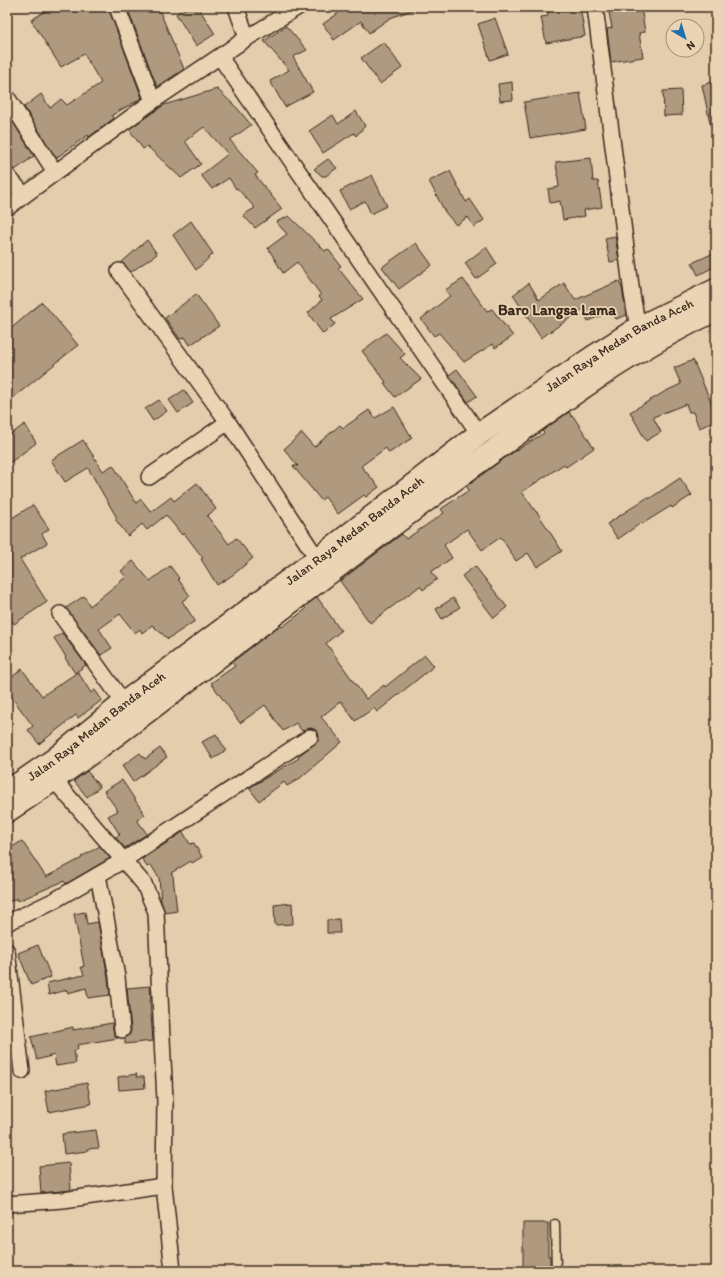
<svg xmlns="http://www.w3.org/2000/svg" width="723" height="1278" viewBox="0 0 723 1278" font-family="Itim,sans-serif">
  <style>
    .building { fill: #af9a80; stroke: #3b2a1e }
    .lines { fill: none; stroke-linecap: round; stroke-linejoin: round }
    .lane-casing { stroke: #3b2a1e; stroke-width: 11 }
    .street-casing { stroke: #3b2a1e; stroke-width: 18 }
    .highway-casing { stroke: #3b2a1e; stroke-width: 25 }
    .lane { stroke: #ead4b3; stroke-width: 8 }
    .street { stroke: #ead4b3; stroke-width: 15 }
    .highway { stroke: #ead4b3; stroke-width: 22 }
    .labels { text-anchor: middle; stroke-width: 3.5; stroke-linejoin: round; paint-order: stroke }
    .street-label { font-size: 13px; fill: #3b2a1e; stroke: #ead4b3 }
    .quarter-label { font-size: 15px; font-weight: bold; fill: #3b2a1e; stroke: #ead4b3 }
  </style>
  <rect width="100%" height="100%" fill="#e3cdad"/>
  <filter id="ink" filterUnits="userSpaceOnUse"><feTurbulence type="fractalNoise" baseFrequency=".025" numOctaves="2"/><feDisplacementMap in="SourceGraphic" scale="8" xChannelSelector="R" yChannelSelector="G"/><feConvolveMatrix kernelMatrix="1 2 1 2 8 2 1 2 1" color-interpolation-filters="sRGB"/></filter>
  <g filter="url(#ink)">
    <g class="building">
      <polygon points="52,7 108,7 142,98 112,115 113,119 89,137 88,135 56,158 24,107 41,94 50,108 61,99 67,105 101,83 84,54 61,67 31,20"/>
      <polygon points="127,7 158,7 184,69 157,87"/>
      <polygon points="188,7 198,7 215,34 196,46 176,14"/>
      <polygon points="347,7 415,7 415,9 390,18 369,33 361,21 334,40 323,24"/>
      <polygon points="548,7 580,7 585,36 546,43 541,17 548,16"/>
      <polygon points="608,7 641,7 645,32 639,33 643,57 611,62 607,29 612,28"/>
      <polygon points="495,18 508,54 490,60 478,24"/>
      <polygon points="286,26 307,50 293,57 313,92 285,107 270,81 289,70 264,41"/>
      <polygon points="384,42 402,68 380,84 361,58"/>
      <polygon points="716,81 716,126 711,127 702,85"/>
      <polygon points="512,82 513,100 500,101 498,84"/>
      <polygon points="217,89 238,109 251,125 230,140 258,173 255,175 282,209 255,228 243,215 255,208 237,188 236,189 229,178 212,189 201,175 228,154 204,127 185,141 201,164 181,178 147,146 143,149 129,129 164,105"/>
      <polygon points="681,90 682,115 664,116 663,91"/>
      <polygon points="580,93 586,129 530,138 524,102"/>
      <polygon points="356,111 365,126 356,136 354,133 323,153 309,131 333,115 338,124"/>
      <polygon points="13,122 34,156 15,170 10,167 7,166 7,127"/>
      <polygon points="591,158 593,181 598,181 602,207 584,210 585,216 563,220 560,201 550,203 548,189 559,187 556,162"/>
      <polygon points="328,159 337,168 326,176 322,176 314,169"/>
      <polygon points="450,171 466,202 470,199 484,220 474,227 468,217 456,225 445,212 429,181"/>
      <polygon points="372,175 387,206 371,214 365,201 349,209 340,191"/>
      <polygon points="289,216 325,251 328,249 341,266 338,268 363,299 331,319 335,324 323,334 308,313 322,300 319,296 321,295 297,262 283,273 268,248 287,234 276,222"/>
      <polygon points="191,221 213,254 196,270 173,235"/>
      <polygon points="615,236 619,260 610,262 605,238"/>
      <polygon points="147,240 157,254 131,272 122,262"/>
      <polygon points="416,243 432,265 399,289 382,267"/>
      <polygon points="486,247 497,264 476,279 465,263"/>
      <polygon points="716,252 716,266 698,275 692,263"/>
      <polygon points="463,279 487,311 492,309 513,336 495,348 493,344 464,362 439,333 434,336 421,319 450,296 445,290"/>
      <polygon points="619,281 622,288 627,315 616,319 612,311 588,321 583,309 541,338 513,295 529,283 539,300 564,283 575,300"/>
      <polygon points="196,294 219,326 190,345 185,337 180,339 165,318"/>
      <polygon points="42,302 78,345 7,403 7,332"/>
      <polygon points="386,333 405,354 400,358 421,379 395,397 384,383 386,382 362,351"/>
      <polygon points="693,360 716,414 716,421 699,428 693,412 689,412 686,404 653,417 661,432 646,441 630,412 666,391 681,384 674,368"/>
      <polygon points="457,369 477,396 468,402 449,375"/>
      <polygon points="184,390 193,403 178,413 169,400"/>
      <polygon points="159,400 167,411 153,421 145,409"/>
      <polygon points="394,407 412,438 389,453 386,448 361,466 379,487 366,497 364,495 338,514 325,497 321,500 293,466 298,466 284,449 302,433 314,447 340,425 343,428 369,410 375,418"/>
      <polygon points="569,412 572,417 573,416 594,448 566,467 564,464 522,492 536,512 537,512 562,551 537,567 528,553 516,561 501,537 482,550 467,529 444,545 452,558 431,572 437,579 423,590 420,586 370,623 340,581 402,534 406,539 444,513 441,509 469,490 466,486 506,457 544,433 542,431"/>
      <polygon points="25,424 36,443 7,465 7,437"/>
      <polygon points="83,440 103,471 113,465 136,503 141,499 151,512 171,497 174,501 197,483 216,509 207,516 229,544 236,538 253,558 234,574 217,585 201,559 203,558 184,533 182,535 166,515 147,530 142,524 128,536 115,519 117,518 88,468 65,482 51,460"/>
      <polygon points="680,478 692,495 672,508 671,506 642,524 641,523 618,539 607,524 648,497 649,499"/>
      <polygon points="33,505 49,529 42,534 47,543 20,559 47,602 14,624 7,613 7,521"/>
      <polygon points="133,561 150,581 170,566 179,578 178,579 190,596 182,601 195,621 168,639 152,625 142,633 140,629 135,633 120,614 99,629 112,648 101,655 66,608 84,596 90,606 126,577 121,571"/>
      <polygon points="475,566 507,607 494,618 462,576"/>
      <polygon points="317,597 341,631 326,643 366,699 384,685 385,687 425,655 434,666 377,712 374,708 355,721 341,701 321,717 342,742 299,779 287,786 284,782 259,801 249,788 299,758 298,756 318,741 319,737 318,732 314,729 310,728 302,731 296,723 283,731 265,705 240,723 211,683 235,666 232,662 280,625 282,627 306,609 304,607"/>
      <polygon points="453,598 460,607 442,619 436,609"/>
      <polygon points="62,633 86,665 75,673 65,658 66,657 54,638"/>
      <polygon points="22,669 42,696 78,672 91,693 95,690 102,700 78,718 76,715 39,744 28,730 33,726 7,691 7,681"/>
      <polygon points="216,734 226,750 213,759 202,742"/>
      <polygon points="160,748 167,757 133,782 122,766 140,753 145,759"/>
      <polygon points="87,771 100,787 87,797 74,781"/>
      <polygon points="122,780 145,815 137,820 147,834 125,848 115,837 120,835 108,816 118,811 104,791"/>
      <polygon points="183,832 190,844 194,843 202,857 192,863 191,861 171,873 173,876 177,911 165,913 161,901 159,878 151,865 147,867 142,859"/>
      <polygon points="22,841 46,877 82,858 81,857 100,846 110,858 66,884 64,881 18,901 17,898 7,903 7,850"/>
      <polygon points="292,903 293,924 275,925 274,905"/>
      <polygon points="85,912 87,924 98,922 108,978 110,995 88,998 86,988 68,993 67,990 49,995 47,983 84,975 81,967 84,966 74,914"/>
      <polygon points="339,919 340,933 327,933 327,920"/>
      <polygon points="38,945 51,977 31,985 18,953"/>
      <polygon points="150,986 151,1001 150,1001 153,1041 125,1044 125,1038 130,1034 131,1030 127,988"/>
      <polygon points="112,1023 114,1035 118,1038 77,1045 78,1049 74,1050 76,1063 56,1066 54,1055 37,1060 31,1037 73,1027 73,1030"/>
      <polygon points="137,1074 136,1077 144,1077 145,1088 119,1090 118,1077"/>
      <polygon points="87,1083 91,1104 49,1112 45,1091"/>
      <polygon points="96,1130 99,1148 87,1149 87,1151 64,1154 62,1134"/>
      <polygon points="69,1163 71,1190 41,1193 39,1166"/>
      <polygon points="523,1223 548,1223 548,1256 550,1256 550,1271 523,1271"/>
    </g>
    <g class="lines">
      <g class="lane-casing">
        <polyline id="lane" points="555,1224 556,1271"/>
      </g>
      <g class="street-casing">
        <g id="street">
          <polyline points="117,7 153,101"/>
          <polyline points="236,7 247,38"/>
          <polyline points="595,7 632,294 638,328"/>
          <polyline points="220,57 479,434"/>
          <polyline points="7,97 55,172"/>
          <polyline points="7,175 24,195"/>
          <polyline points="7,208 153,101 247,38 298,7"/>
          <polyline points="119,271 228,422 322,566"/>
          <polyline points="149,477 228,422"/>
          <polyline points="60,614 124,703"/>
          <polyline points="54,780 144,884 156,912 165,1101 164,1186 173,1271"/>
          <polyline points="98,875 117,977 122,1030"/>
          <polyline points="7,923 55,900 124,860 310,737"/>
          <polyline points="7,951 22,1071"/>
          <polyline points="7,1204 63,1200 164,1186"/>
        </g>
      </g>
      <g class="highway-casing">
        <g id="highway">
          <path id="s1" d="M7,792L55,759L124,703L324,554L479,434L593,357L638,328L716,290"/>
          <path d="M7,811C82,762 152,708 222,654C307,590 391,525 477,463C554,407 630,350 716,310"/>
        </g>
      </g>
      <use href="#lane" class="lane"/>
      <use href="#street" class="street"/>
      <use href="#highway" class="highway"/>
    </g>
  </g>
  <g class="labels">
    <g class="street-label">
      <text dy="5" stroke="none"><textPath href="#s1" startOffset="759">Jalan Raya Medan Banda Aceh</textPath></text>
      <text dy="5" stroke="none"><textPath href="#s1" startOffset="435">Jalan Raya Medan Banda Aceh</textPath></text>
      <text dy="5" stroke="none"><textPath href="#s1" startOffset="111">Jalan Raya Medan Banda Aceh</textPath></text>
    </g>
    <g class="quarter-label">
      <text x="557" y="315">Baro Langsa Lama</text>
    </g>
  </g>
  <rect width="723" height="1278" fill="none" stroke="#ead4b3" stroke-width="24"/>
  <rect x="12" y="12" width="699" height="1254" fill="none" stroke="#3b2a1e" stroke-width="1.5" filter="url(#ink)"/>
  <g transform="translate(685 38) rotate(142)"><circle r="19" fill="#ead4b3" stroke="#a49077"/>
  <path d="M0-3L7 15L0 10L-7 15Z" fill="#1f6fb2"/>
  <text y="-6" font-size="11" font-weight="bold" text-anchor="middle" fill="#3b2a1e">N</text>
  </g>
</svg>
